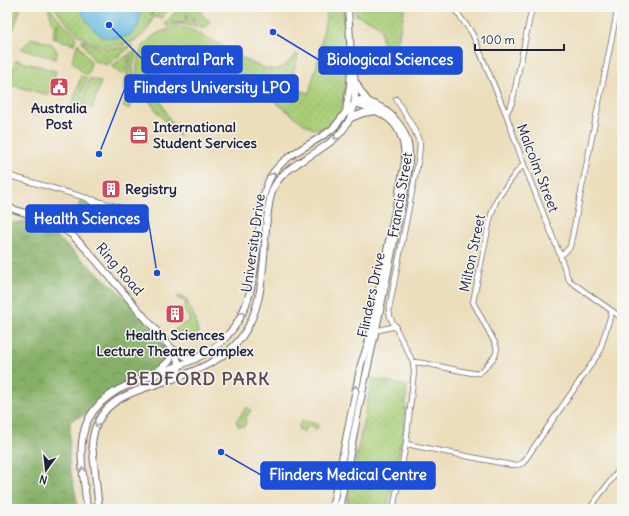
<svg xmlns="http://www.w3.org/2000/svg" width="629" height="516" viewBox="0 0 629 516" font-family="Delius,sans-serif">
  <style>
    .grass { fill: url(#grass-dots); stroke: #657859 }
    .forest { fill: url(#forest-crowns); stroke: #546952 }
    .garden { fill: #a8cd77; stroke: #657859 }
    .water { fill: #66b9e2; stroke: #446e8e }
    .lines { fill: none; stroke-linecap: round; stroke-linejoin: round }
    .minor-casing { stroke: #696468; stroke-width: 6 }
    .tertiary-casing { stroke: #696468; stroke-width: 8 }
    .minor { stroke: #fff; stroke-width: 4.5 }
    .tertiary { stroke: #fff; stroke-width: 6 }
    .oneway { stroke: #9c9ca7 }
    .labels { text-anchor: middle; stroke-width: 3; stroke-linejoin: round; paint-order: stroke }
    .poi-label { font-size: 14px; font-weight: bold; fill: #22223b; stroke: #f6f6f2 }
    .street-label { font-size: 14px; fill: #22223b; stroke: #f6f6f2 }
    .district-label { font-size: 18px; font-weight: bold; letter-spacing: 1px; fill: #5e4c53; stroke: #f6f6f2 }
    .leader { fill: none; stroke: #1d4ed8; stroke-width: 1.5 }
    .callout-dot { fill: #1d4ed8; stroke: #f6f6f2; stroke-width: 1.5 }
    .callout { fill: #1d4ed8; stroke: #1d4ed8; stroke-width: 1.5 }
    .callout-label { font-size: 15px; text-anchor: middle; font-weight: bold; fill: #fff }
  </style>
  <defs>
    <pattern id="grass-dots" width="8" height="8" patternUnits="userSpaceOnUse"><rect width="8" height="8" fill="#a8cd77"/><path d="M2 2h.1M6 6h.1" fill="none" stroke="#90b068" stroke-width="1.8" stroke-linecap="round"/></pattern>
    <pattern id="forest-crowns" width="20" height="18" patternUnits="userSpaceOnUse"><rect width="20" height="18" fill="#86b068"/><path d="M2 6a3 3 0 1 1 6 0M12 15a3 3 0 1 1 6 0" fill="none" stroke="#6d8f57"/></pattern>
  </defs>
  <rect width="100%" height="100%" fill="#f6f6f2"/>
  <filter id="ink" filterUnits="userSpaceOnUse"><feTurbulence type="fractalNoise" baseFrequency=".025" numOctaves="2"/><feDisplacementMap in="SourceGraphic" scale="8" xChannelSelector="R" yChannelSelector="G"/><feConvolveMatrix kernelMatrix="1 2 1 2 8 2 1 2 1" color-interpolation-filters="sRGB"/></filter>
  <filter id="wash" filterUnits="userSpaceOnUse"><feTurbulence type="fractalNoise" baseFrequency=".012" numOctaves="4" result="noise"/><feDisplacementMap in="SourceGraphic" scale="16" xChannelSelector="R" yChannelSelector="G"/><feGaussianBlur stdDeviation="0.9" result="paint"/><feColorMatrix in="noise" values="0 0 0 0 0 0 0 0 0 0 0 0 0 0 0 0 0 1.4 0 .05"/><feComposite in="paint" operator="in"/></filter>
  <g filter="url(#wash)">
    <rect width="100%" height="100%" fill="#ecdebb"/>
    <g class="grass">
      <polygon points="7,7 21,7 13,31 7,30"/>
      <path d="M53,7H151L152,15V7H170L162,18L153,17C146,46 110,52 86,40C73,33 63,18 53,7Z"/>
      <polygon points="180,7 181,7 187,14 187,20 182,23 171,22 169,19"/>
      <path d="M190,7L201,9C200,15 206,18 210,21L207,26L202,29L187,11Z"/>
      <path d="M328,7H343C344,37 350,81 341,109C338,119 326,130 316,129C312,129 307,126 304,124L242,76L216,45L209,38C225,47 258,71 276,69C285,68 290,61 295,54L298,55L289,87L309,93L318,60Z"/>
      <polygon points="355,7 405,7 393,64 384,62 381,30 377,24 356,15"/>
      <polygon points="58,21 61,21 76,36 74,44 55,39"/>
      <path d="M82,40C98,49 114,51 132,45V46L107,65L94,61L82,41Z"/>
      <polygon points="78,43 91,63 88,75 83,73 72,61"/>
      <polygon points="135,50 136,52 133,68 135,88 129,109 123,107 128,92 123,90 131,57 129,54"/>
      <polygon points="128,55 129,58 125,72 122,75 111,66"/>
      <polygon points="16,60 56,71 49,95 8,84"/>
      <polygon points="81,76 87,78 78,107 82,113 79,115 74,114 71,109"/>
      <polygon points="90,78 101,82 92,109 82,104"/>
      <path d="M80,202C99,207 93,214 104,226L102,228L99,229L75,222Z"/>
      <polygon points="372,378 407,386 404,428 387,509 346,509"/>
      <polygon points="247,407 251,410 246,418 245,426 238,426 236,421"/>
    </g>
    <polygon class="forest" points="28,221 49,230 142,313 167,351 167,358 154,375 120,388 94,410 70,421 69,465 78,506 77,509 7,509 7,224"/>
    <g class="garden">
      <polygon points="48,7 49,7 61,21 57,24 57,33 55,39 53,38 54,28"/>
      <path d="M187,14L198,28L182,24L167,26L165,24L169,19C173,24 182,24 187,20Z"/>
      <path d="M178,27C205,29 221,52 236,72C226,65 212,53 202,50C179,44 156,67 158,90C160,107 173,123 180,137C166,122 148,103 139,84C136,78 136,72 137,66C139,43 156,30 178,27Z"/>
      <polygon points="32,38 52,44 57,52 56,59 21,49"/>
      <path d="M179,296L186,299L196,320L197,329L199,333L194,337C188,332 181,334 174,330L190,320L184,310L186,301L178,299L177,297Z"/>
      <polygon points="305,421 318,424 318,428 316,430 314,427 310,426 305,428 304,433 299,430 299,425 301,422"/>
    </g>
    <path class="water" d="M79,7H139C140,14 141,25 135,31C129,38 111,40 102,36C94,33 83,15 79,7Z"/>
  </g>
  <g filter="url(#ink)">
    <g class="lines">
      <g class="minor-casing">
        <g id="minor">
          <polyline points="453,7 472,33 506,114 524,165 560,255 567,276 570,281 622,318"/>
          <polyline points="506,114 512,103 532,7"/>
          <polyline points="7,175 118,207 123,209 125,213 122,224 118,226 108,222 101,210 88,199"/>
          <polyline points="560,255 563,254 570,247 618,7"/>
          <polyline points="375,331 396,326"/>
          <polyline points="413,362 423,363 472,373 479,373 484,369 495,356 497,349 495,343 473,302 491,215 497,199 518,170 524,165"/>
          <polyline points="406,444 511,465 517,465 523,463 599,353 612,311"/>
          <polyline points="393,509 406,444 414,372 413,362 390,317 389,309 419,156 420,143 413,127 396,99"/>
          <polyline points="589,509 622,466"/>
        </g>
      </g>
      <g class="tertiary-casing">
        <g id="tertiary">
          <polyline points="348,7 351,56"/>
          <polyline points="357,84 361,92 368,101"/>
          <polyline points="346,112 350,85 351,70"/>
          <polyline points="351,118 363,113 376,111"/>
          <polyline points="7,207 55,223 72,235 86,249 172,349 180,365 177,373 173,379"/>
          <polyline points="172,349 186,357 195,359"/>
          <polyline points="156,373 170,360 172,350"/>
          <path d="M87,509C85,481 75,446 88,420C113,370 192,377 227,336C253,308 255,268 259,231C261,212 262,193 271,176C284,154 312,145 331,130C337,125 341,118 346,112C350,107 355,104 360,100C382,103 403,121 408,144C413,164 401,208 396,230C386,285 374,339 362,393C354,432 347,471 339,509"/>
          <path d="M99,509L92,444C96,397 136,392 172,379C194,372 217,362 233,347C264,317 263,267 266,227C268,214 268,201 273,189C278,177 288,170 298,163C310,156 322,149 333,140C362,116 356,86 351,54"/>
          <path d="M332,509L361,364L368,344L405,162C405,124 389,114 355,103"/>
        </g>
      </g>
      <use href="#minor" class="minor"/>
      <use href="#tertiary" class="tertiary"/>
    </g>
    <defs><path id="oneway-chevron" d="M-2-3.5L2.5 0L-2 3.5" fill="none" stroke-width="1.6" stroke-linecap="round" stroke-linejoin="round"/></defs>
    <g class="oneway">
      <use href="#oneway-chevron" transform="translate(336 137) rotate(138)"/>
      <use href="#oneway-chevron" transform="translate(273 175) rotate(-58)"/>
      <use href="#oneway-chevron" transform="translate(242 314) rotate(-64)"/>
      <use href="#oneway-chevron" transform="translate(356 388) rotate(-78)"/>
      <use href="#oneway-chevron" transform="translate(97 424) rotate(115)"/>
      <use href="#oneway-chevron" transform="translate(83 470) rotate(-96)"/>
    </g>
  </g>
  <defs>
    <g id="civic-square" transform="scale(1)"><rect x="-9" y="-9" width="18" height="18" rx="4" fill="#d1495b" stroke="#f6f6f2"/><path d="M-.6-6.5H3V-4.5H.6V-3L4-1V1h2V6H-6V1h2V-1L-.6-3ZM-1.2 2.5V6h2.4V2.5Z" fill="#fff"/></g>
    <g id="office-square" transform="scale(1)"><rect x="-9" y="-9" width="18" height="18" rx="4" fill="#d1495b" stroke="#f6f6f2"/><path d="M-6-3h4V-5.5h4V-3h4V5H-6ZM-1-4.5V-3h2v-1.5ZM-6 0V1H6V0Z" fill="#fff"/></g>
    <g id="building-square" transform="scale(1)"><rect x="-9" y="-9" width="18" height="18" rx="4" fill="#d1495b" stroke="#f6f6f2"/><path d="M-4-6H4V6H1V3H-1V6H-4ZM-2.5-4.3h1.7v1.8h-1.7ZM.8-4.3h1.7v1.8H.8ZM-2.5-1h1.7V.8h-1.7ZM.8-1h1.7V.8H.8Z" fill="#fff"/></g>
  </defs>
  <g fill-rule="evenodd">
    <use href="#civic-square" x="59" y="87"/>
    <use href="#office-square" x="139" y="135"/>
    <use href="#building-square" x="111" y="189"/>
    <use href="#building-square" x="175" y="314"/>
  </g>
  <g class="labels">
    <g class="poi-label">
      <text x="59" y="113">Australia<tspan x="59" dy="16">Post</tspan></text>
      <text x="153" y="132" text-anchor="start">International<tspan x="153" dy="16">Student Services</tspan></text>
      <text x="125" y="194" text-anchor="start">Registry</text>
      <text x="175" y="340">Health Sciences<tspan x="175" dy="16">Lecture Theatre Complex</tspan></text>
    </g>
    <g class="street-label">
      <text transform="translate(538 168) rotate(69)" y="5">Malcolm Street</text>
      <text transform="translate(400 195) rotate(-80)" y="5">Francis Street</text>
      <text transform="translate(253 243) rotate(-82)" y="5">University Drive</text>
      <text transform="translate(472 253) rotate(-78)" y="5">Milton Street</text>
      <text transform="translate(120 269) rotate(49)" y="5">Ring Road</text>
      <text transform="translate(371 295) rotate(-78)" y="5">Flinders Drive</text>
    </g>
    <g class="district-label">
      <text x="198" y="385">BEDFORD PARK</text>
    </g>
  </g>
  <path class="leader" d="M109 25L142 59M273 32L319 60M99 154L125 88M157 273L148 219M221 452L261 475"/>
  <g class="callout-dot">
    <circle cx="109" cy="25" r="4"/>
    <circle cx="273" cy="32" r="4"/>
    <circle cx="99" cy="154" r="4"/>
    <circle cx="157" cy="273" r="4"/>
    <circle cx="221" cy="452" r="4"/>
  </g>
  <g class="callout">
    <rect x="142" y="46" width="100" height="27" rx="4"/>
    <rect x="319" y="47" width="143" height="27" rx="4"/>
    <rect x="125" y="75" width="173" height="27" rx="4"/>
    <rect x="26" y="205" width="122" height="27" rx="4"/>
    <rect x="261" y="462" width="174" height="27" rx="4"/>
  </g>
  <g class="callout-label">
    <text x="192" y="65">Central Park</text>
    <text x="390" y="65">Biological Sciences</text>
    <text x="212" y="93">Flinders University LPO</text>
    <text x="87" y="224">Health Sciences</text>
    <text x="348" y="480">Flinders Medical Centre</text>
  </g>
  <rect width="629" height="516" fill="none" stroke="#f6f6f2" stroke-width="24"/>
  <g transform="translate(46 470) rotate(195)" stroke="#f6f6f2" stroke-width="3" paint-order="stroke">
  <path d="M0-3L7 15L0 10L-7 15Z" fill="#22223b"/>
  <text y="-6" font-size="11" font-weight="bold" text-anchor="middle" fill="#22223b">N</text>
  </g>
  <path d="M475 44v6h89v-6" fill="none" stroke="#22223b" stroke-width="2"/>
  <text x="481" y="44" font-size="12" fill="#22223b" stroke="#f6f6f2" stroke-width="3" paint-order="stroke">100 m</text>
</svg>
